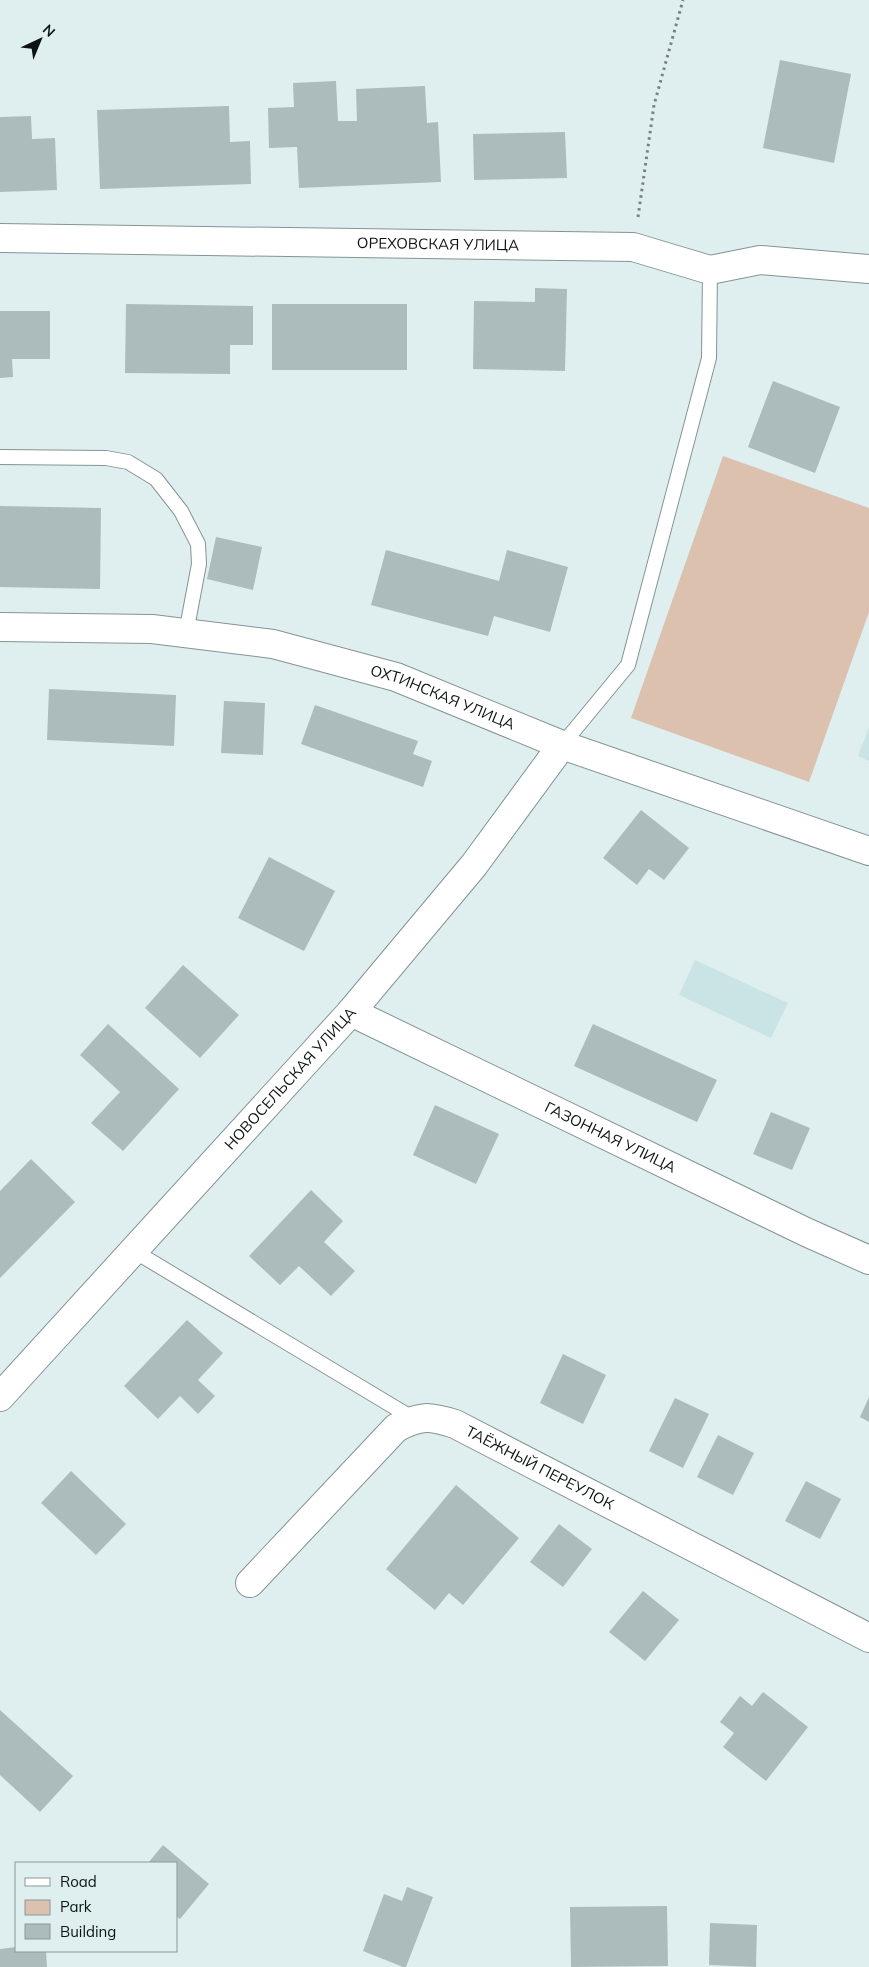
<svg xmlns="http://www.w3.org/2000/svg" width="869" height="1967" viewBox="0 0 869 1967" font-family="Mulish,sans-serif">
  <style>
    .built { fill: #cae3e4 }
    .green { fill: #dcc1ae }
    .building { fill: #acbcbc }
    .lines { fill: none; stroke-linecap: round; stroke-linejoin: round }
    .service-casing { stroke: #849393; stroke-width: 16 }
    .minor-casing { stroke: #849393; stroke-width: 30 }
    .tertiary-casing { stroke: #849393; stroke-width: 30 }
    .path { stroke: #768181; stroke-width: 3; stroke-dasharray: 2.5 4; stroke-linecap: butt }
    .service { stroke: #fff; stroke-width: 14 }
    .minor { stroke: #fff; stroke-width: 28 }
    .tertiary { stroke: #fff; stroke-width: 28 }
    .labels { text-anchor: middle; stroke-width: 5; stroke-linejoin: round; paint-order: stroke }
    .street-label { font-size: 15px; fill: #0d1313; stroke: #dfeff0 }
  </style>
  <rect width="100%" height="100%" fill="#dfeff0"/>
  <g class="built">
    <polygon points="869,727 869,761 858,756"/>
    <polygon points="695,960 788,1003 771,1038 679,995"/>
  </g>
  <polygon class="green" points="723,456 869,508 869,612 809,782 631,718"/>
  <g class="building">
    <polygon points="780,60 851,74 834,163 763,148"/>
    <polygon points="336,81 338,121 357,121 356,89 425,86 427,123 438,122 441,182 299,188 297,147 269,148 268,108 294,107 293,83"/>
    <polygon points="229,106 230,142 250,141 251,184 100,189 97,110"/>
    <polygon points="31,116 32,139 55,138 57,190 0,192 0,117"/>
    <polygon points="565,132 567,178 474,180 473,134"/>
    <polygon points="535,288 567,289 565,371 473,369 474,301 535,302"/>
    <polygon points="126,304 253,306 253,345 230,345 230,374 125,373"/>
    <rect x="272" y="304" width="135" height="66"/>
    <polygon points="0,311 50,311 50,359 12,359 13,377 0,378"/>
    <polygon points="773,381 840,407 815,473 748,447"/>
    <polygon points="0,506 101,508 100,589 0,587"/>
    <polygon points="216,537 262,547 253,590 207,579"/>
    <polygon points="386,550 499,581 507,550 568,567 550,632 494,616 488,636 371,605"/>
    <polygon points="49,689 176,695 174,746 47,740"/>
    <polygon points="224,701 265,703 263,755 221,753"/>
    <polygon points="315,705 418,741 413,754 432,761 423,787 301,744"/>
    <polygon points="641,810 689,848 664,880 649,869 637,885 603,858"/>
    <polygon points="269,857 335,891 304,951 238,918"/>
    <polygon points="183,965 239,1015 200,1058 145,1008"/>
    <polygon points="108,1024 179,1089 123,1151 91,1123 120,1092 80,1055"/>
    <polygon points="593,1024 717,1080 697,1122 574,1066"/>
    <polygon points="435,1105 499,1134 476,1184 413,1155"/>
    <polygon points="771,1112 810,1128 792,1170 753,1154"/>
    <polygon points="31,1159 75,1202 0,1278 0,1191"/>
    <polygon points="311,1190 343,1221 324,1242 355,1271 331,1296 299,1266 280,1285 249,1256"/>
    <polygon points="187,1320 223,1353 198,1380 215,1396 198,1414 180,1396 158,1419 124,1386"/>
    <polygon points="563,1354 606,1375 583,1424 540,1403"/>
    <polygon points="869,1397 869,1422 860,1417"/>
    <polygon points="675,1398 709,1414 683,1468 649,1451"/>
    <polygon points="718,1435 754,1453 733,1495 697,1477"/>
    <polygon points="71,1471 126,1524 96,1555 41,1503"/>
    <polygon points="806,1481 841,1499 820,1539 785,1521"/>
    <polygon points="456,1485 519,1538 463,1605 449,1593 435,1610 386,1569"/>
    <polygon points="559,1524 592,1549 563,1587 530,1562"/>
    <polygon points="643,1591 679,1620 645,1661 609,1632"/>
    <polygon points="763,1692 808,1727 766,1781 723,1747 734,1733 720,1722 740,1696 752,1706"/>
    <polygon points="0,1710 73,1776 40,1812 0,1775"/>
    <polygon points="163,1845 209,1884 180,1919 176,1916 176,1863 148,1863"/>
    <polygon points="407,1887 433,1897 406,1967 403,1967 363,1951 384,1894 402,1901"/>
    <polygon points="667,1906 668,1966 571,1967 570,1907"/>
    <polygon points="710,1923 757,1925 756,1967 709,1965"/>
    <polygon points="16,1947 16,1951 46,1951 47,1967 0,1967 0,1949"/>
  </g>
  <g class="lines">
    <g class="service-casing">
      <g id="service">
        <polyline points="0,457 106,458 128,462 156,479 181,511 198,544 199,564 186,633"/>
        <polyline points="562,745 628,665 709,358 710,270"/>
        <polyline points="134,1251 414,1419"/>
      </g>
    </g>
    <g class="minor-casing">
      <g id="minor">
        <path id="s1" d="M0,238L633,247L710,270L760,260L869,269"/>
        <path id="s2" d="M0,627L152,629L273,644L396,677L562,745L869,851"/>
        <path id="s3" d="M351,1012L808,1233L869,1260"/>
        <path id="s4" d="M250,1583L396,1428C421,1415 429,1416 455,1424L869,1638"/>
      </g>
    </g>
    <g class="tertiary-casing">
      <g id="tertiary">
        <path id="s5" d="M0,1397L351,1012L474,865L562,745"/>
      </g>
    </g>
    <polyline class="path" points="638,217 654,105 683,0"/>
    <use href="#service" class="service"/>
    <use href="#minor" class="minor"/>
    <use href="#tertiary" class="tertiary"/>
  </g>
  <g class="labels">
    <g class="street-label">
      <text dy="5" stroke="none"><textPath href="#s1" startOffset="438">ОРЕХОВСКАЯ УЛИЦА</textPath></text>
      <text dy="5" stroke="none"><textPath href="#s2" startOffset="452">ОХТИНСКАЯ УЛИЦА</textPath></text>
      <text dy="5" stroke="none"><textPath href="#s5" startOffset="431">НОВОСЕЛЬСКАЯ УЛИЦА</textPath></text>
      <text dy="5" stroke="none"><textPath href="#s3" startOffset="288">ГАЗОННАЯ УЛИЦА</textPath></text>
      <text dy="5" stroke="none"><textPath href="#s4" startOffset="370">ТАЁЖНЫЙ ПЕРЕУЛОК</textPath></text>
    </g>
  </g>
  <rect x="15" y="1862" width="162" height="90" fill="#dfeff0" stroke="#8b9798"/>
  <rect x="25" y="1878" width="25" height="8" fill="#ffffff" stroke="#8b9798"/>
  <text x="60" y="1887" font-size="15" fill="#0d1313">Road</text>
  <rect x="25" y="1900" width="25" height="15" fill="#dcc1ae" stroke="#8b9798"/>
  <text x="60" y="1912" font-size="15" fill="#0d1313">Park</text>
  <rect x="25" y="1924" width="25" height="15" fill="#acbcbc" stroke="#8b9798"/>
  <text x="60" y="1937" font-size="15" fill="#0d1313">Building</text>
  <g transform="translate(40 40) rotate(44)" stroke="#dfeff0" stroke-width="4" paint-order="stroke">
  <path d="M0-4L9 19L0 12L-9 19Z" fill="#0d1313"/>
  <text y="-8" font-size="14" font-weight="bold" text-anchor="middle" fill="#0d1313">N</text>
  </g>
</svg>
